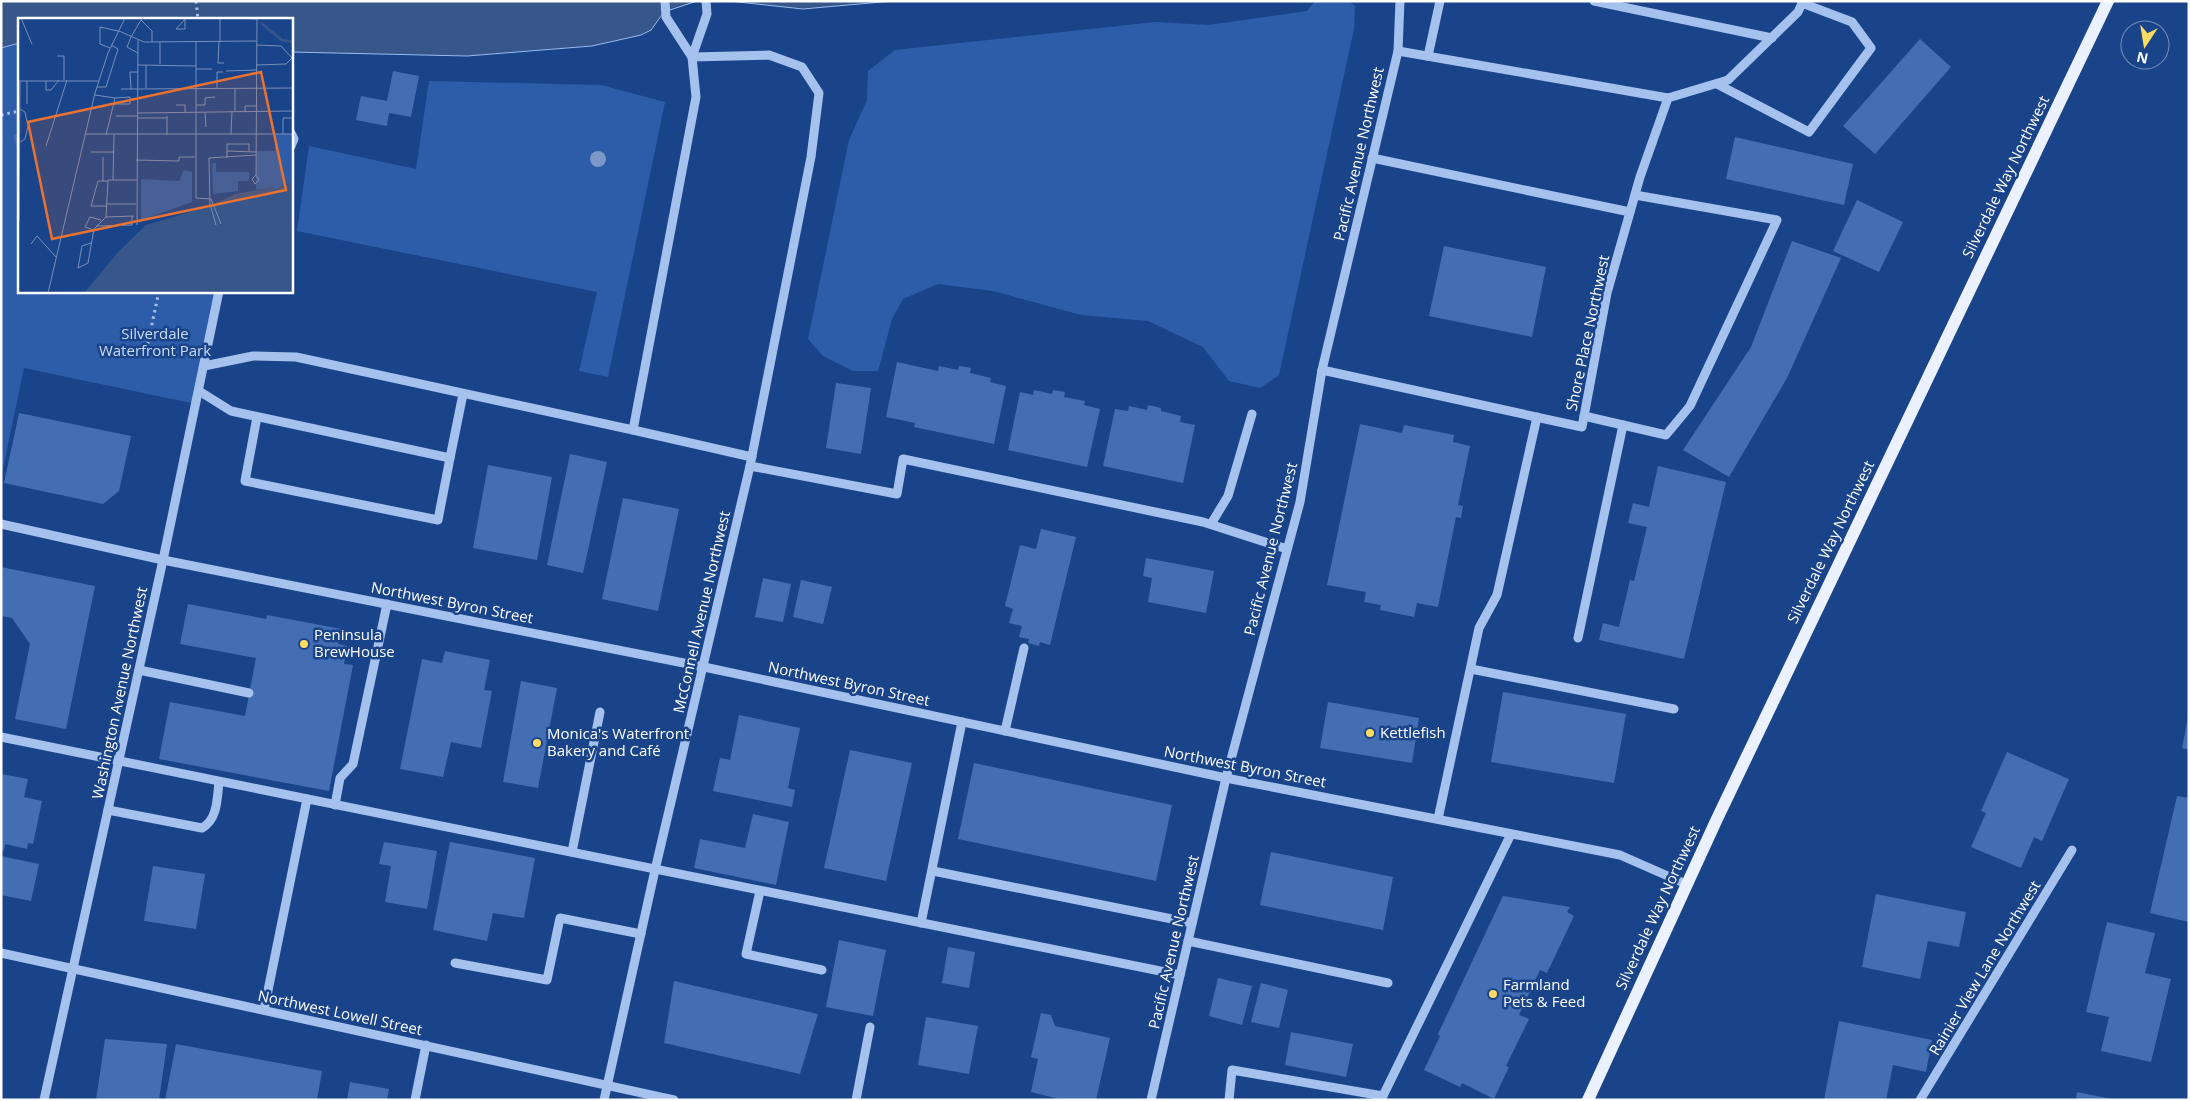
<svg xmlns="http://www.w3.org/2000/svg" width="2190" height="1101" viewBox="0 0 2190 1101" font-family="'Open Sans',sans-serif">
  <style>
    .green { fill: #2d5da9 }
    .water { fill: #37568a; stroke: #98bbef }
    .building { fill: #436eb3 }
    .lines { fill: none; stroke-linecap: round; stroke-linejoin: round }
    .path { stroke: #a5c1ed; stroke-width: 3; stroke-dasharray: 2.5 4; stroke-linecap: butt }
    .minor { stroke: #a5c1ed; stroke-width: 9 }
    .major { stroke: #ebf1ff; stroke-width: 12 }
    .tree { fill: #7b98c7 }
    .poi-dot { fill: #ffdb61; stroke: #1a448a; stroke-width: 2 }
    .labels { text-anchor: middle; stroke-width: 5; stroke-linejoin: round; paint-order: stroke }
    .street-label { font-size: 15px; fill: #fff; stroke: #1a448a }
    .park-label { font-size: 15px; fill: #caddf9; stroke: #1a448a }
    .poi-label { font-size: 15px; fill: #fff; stroke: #1a448a; text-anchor: start }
    .inset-river { fill: none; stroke: #37568a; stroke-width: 2.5 }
    .inset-road { fill: none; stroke: #768fb9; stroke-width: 1 }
    .view { fill: #eb7230; fill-opacity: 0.15; stroke: #eb7230; stroke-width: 2.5 }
    .inset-edge { fill: none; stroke: #fff; stroke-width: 2.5 }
  </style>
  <rect width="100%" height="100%" fill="#1a448a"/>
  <g class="green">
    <polygon points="1315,1 1349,1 1355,6 1354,29 1279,375 1260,388 1229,381 1203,347 1148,321 1081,315 993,291 938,284 903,299 892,319 878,371 853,371 823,356 808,339 849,140 867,100 868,71 895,50 1155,22 1208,25 1307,11"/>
    <polygon points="19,43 19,291 219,291 196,404 24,368 1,478 1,48"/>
    <polygon points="429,81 601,85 665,102 608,377 579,371 597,292 297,231 309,146 416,169"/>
  </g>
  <g class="water">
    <polygon points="1,1 697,1 664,12 651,30 641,35 592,46 467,56 291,52 291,19 19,19 19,43 1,48"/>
    <polygon points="729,1 893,1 803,9"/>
  </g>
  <g class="building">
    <polygon points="1920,39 1951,67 1875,154 1843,126"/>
    <polygon points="393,71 419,76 411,117 389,113 387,126 356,120 361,96 387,101"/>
    <polygon points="19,133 19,151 18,151 13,135"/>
    <polygon points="1735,137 1853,164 1844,205 1726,179"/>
    <polygon points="1857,200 1903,222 1879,272 1833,251"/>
    <polygon points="1792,241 1841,258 1787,378 1729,477 1683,450 1751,347"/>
    <polygon points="1444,246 1546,267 1532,337 1429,316"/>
    <polygon points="897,362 938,371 939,366 958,370 959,366 971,368 970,373 991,378 990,382 1006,386 994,444 914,427 915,423 886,417"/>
    <polygon points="836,383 871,388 861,454 826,448"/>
    <polygon points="1034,390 1052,394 1053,390 1065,392 1064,397 1085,401 1084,405 1100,409 1087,467 1008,450 1020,392 1033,395"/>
    <polygon points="1148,405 1161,408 1161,411 1181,416 1180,422 1195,425 1183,483 1103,466 1115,409 1128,411 1129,406 1147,410"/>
    <polygon points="19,413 131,436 119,491 103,504 4,483"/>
    <polygon points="1360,424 1402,433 1404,425 1454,435 1453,442 1470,446 1458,505 1463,506 1461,518 1456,517 1438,607 1417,603 1414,617 1380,610 1381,605 1364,602 1366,592 1327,585"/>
    <polygon points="570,454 607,462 583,573 547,565"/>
    <polygon points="488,465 552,477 537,560 473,548"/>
    <polygon points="1658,466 1726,482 1684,659 1599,640 1603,623 1619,627 1630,580 1634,581 1647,527 1628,523 1633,503 1649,507"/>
    <polygon points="623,498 679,509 658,611 602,599"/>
    <polygon points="1041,529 1076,537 1050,645 1040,642 1039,646 1028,643 1029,639 1019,637 1022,626 1009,623 1013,609 1005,606 1020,545 1036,549"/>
    <polygon points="1146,558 1214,571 1206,613 1148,602 1152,578 1143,576"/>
    <polygon points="1,567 95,586 66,729 15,719 30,644 12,618 1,616"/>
    <polygon points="763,578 791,584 783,622 755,617"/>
    <polygon points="801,580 832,587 823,624 793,617"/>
    <polygon points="188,604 266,619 267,615 341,629 338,644 347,646 344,664 353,665 329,791 159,759 170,702 245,716 256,658 180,644"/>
    <polygon points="445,651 490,660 484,690 492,691 481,748 451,742 443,777 400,769 422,659 442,663"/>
    <polygon points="521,681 557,688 538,788 503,782"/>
    <polygon points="1503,692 1626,714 1614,783 1491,762"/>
    <polygon points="1328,702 1419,718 1412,763 1320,748"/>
    <polygon points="739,715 800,728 788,788 795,790 792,807 713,791 720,758 730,760"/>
    <polygon points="2188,718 2189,718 2189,750 2182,748"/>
    <polygon points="850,750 912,763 886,881 824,868"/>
    <polygon points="2007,752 2069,779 2042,841 2034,837 2021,868 1971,847 1986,813 1981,811"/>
    <polygon points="974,763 1172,805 1156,881 958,839"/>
    <polygon points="1,774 28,779 24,797 42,801 33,844 28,843 27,849 5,844 4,851 1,850"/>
    <polygon points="2177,796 2189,798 2189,922 2150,913"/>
    <polygon points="753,814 789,822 776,885 694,868 700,839 745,848"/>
    <polygon points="384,842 437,851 427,909 385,902 391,866 379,864"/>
    <polygon points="450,842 535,858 524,918 493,913 487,941 433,930"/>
    <polygon points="1271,852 1393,877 1383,930 1260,905"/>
    <polygon points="1,856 39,864 31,901 1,895"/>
    <polygon points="153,866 205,874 196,929 144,921"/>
    <polygon points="1876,894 1966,912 1959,947 1928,941 1920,979 1862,967"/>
    <polygon points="1503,896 1570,907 1567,912 1574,916 1547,973 1540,970 1519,1015 1529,1019 1506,1066 1509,1067 1494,1099 1462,1083 1460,1087 1424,1070 1440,1036 1438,1034"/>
    <polygon points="2107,922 2155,933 2145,973 2171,979 2151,1062 2101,1051 2109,1017 2086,1012"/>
    <polygon points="839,940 886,950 873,1016 826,1007"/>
    <polygon points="948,947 975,952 969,988 942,983"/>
    <polygon points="1218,978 1252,986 1242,1025 1209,1016"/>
    <polygon points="674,981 818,1014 800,1074 664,1043"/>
    <polygon points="1261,983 1288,990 1279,1028 1251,1022"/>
    <polygon points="1041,1013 1051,1015 1055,1026 1110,1038 1096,1100 1063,1100 1031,1092 1038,1059 1031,1057"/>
    <polygon points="926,1017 978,1026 969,1074 918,1065"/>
    <polygon points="1839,1021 1932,1040 1926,1072 1893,1065 1886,1100 1824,1100"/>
    <polygon points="1291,1032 1353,1044 1346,1077 1285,1065"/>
    <polygon points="105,1039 167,1044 159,1100 96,1100"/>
    <polygon points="176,1044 322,1071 317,1100 165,1100"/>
    <polygon points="350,1082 389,1089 387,1100 347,1100"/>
    <polygon points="2077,1092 2112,1099 2112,1100 2076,1100"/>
  </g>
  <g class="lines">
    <g class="path">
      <polyline points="196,1 198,19"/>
      <polyline points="1,115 19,111"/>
      <polyline points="145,357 159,291"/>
    </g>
    <g class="minor">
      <polyline points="665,1 666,17 692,57"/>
      <polyline points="1594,1 1772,38"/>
      <polyline points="1398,51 1668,98"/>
      <polyline points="1428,56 1440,1"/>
      <polyline points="1717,84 1809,132 1871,48 1852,22 1802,3"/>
      <polyline points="291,133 294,139 291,146"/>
      <polyline points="1372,158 1630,212"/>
      <polyline points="204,366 253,356 296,357 633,430 696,97 692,57 707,14 706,1"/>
      <polyline points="1322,370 1582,427 1607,293 1640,177 1668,98 1728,80 1798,12 1803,1"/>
      <polyline points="199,391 231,411 450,458 463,394"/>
      <polyline points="1584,416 1666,435 1690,406 1777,220 1635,195"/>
      <polyline points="257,417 245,481 438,520 450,458"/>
      <polyline points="633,430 752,457"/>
      <polyline points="750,466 897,494 903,459 1203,522 1287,549"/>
      <polyline points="1,524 163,560 704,667 1226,778 1620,855 1686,884"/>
      <polyline points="1211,524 1228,496 1252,414"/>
      <polyline points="1578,638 1623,425"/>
      <polyline points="1471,669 1674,709"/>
      <polyline points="139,670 249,693"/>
      <polyline points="1005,731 1024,648"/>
      <polyline points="1,737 1180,975"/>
      <polyline points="335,805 340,778 353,764 387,604"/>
      <path d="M108,810L202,828C218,819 217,798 219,782"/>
      <polyline points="1438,819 1479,628 1497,595 1537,417"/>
      <polyline points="572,852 600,712"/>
      <polyline points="933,871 1192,923"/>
      <polyline points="760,891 746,954 822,970"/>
      <polyline points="921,923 962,722"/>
      <polyline points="1188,941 1388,983"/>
      <polyline points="1,953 674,1100"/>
      <polyline points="455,963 547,980 560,918 641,934"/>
      <polyline points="264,1010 307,799"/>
      <polyline points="44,1100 163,560 219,291"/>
      <polyline points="415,1100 426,1045"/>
      <polyline points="604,1100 655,870 750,466 811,157 819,93 802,67 769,55 692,57"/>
      <polyline points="856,1100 870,1027"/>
      <polyline points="1151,1100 1226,778 1300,502 1322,370 1398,51 1400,1"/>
      <polyline points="1229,1100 1232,1070 1383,1096"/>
      <polyline points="1381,1100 1511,834"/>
      <polyline points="1920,1100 2072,850"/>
    </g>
    <polyline class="major" points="1588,1100 1716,821 2108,1"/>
  </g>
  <circle class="tree" cx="598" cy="159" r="8"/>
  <g class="poi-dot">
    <circle cx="304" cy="644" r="5"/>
    <circle cx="1370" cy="733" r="5"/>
    <circle cx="537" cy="743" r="5"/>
    <circle cx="1493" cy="994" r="5"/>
  </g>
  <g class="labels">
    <g class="street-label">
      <text transform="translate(1359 154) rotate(-77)" y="5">Pacific Avenue Northwest</text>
      <text transform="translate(2006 177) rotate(-64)" y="5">Silverdale Way Northwest</text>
      <text transform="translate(1588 333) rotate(-78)" y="5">Shore Place Northwest</text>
      <text transform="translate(1831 542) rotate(-64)" y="5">Silverdale Way Northwest</text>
      <text transform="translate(1271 549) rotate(-76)" y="5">Pacific Avenue Northwest</text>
      <text transform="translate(452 603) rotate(11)" y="5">Northwest Byron Street</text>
      <text transform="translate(702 612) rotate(-77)" y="5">McConnell Avenue Northwest</text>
      <text transform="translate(849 684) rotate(12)" y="5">Northwest Byron Street</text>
      <text transform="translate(120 693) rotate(-78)" y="5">Washington Avenue Northwest</text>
      <text transform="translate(1245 767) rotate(11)" y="5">Northwest Byron Street</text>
      <text transform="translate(1658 908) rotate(-65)" y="5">Silverdale Way Northwest</text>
      <text transform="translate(1174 942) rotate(-77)" y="5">Pacific Avenue Northwest</text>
      <text transform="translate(1985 968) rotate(-59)" y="5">Rainier View Lane Northwest</text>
      <text transform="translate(340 1013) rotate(12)" y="5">Northwest Lowell Street</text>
    </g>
    <g class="park-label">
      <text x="155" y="339">Silverdale<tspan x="155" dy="17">Waterfront Park</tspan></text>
    </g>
    <g class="poi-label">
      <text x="314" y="640">Peninsula<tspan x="314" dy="17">BrewHouse</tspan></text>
      <text x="1380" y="738">Kettlefish</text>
      <text x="547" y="739">Monica's Waterfront<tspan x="547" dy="17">Bakery and Café</tspan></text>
      <text x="1503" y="990">Farmland<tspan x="1503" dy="17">Pets &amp; Feed</tspan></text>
    </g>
  </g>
  <g transform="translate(18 18)">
    <rect width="275" height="275" fill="#1a448a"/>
    <path d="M257,116H275V162L257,172L255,169L238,172V133H257ZM194,145H198V154H231V163H220V173L195,176ZM166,152L174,154V184L123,202V161L161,163Z" fill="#2d5da9"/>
    <path d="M275,162V275H66L101,233L128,207L192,188L217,176L255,169L257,172Z" fill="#37568a"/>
    <path class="inset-river" d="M243,5L264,22L275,24"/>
    <path class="inset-road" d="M3,0L14,26M202,0V24M220,0L239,1M167,1V11H158L167,1L168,0M101,13L126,24L238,23M113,19L123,2L134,13V24M113,19L109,29L120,35M178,24V180L193,181M201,24L200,45H206M92,30L82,26V9L100,13M39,38H46V62M142,46V24M120,47L178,48M128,47V70M238,47L268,46L274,40L263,28L238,27M178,51H194M208,53L238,52M0,63H81M28,63V72H33L41,62M79,69H88L100,31L93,27M199,70V54H205M217,70V93M103,71H120M113,71L112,54H120M120,71L275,70M77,77L97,80L88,117M9,86V63M96,86H112V79L97,80M158,87H167V94M178,87H187V80L197,79M2,91L7,94L9,104M227,93V88H238M187,94L188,109M120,95L275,93M98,98H120M149,98V117M120,100H149M68,116H275M213,116L214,93M265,116V100H275M1,125L7,121L10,108M28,128L49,62M209,133V126H231V133M73,134H96M85,139V163M209,140V133L238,134M118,142L161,143V139H177M238,157L234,161L237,166L241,162L238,157L239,0M95,162L96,117M193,181L203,206M89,186H118M89,188H73L80,163H90M88,199L116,198M1,203L2,63M119,207L120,22M198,207L192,186L191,140L238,137M78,208L114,207V198M76,212L67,209L72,199L83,202M73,225L64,228L60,250L70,245L76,211L88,199L90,162H119M13,226L19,218L38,239M30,275L77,75L90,35L107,0"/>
    <path class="view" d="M243,54L268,172L34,221L10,104Z"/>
    <rect width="275" height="275" class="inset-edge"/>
  </g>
  <rect width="2190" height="1101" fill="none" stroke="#ffffff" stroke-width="5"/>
  <g transform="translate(2145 45) rotate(192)"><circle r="24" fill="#1a448a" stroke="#768fb9"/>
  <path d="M0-4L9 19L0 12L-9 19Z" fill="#ffdb61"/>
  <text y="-8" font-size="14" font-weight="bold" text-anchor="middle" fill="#ffffff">N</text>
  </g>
</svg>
